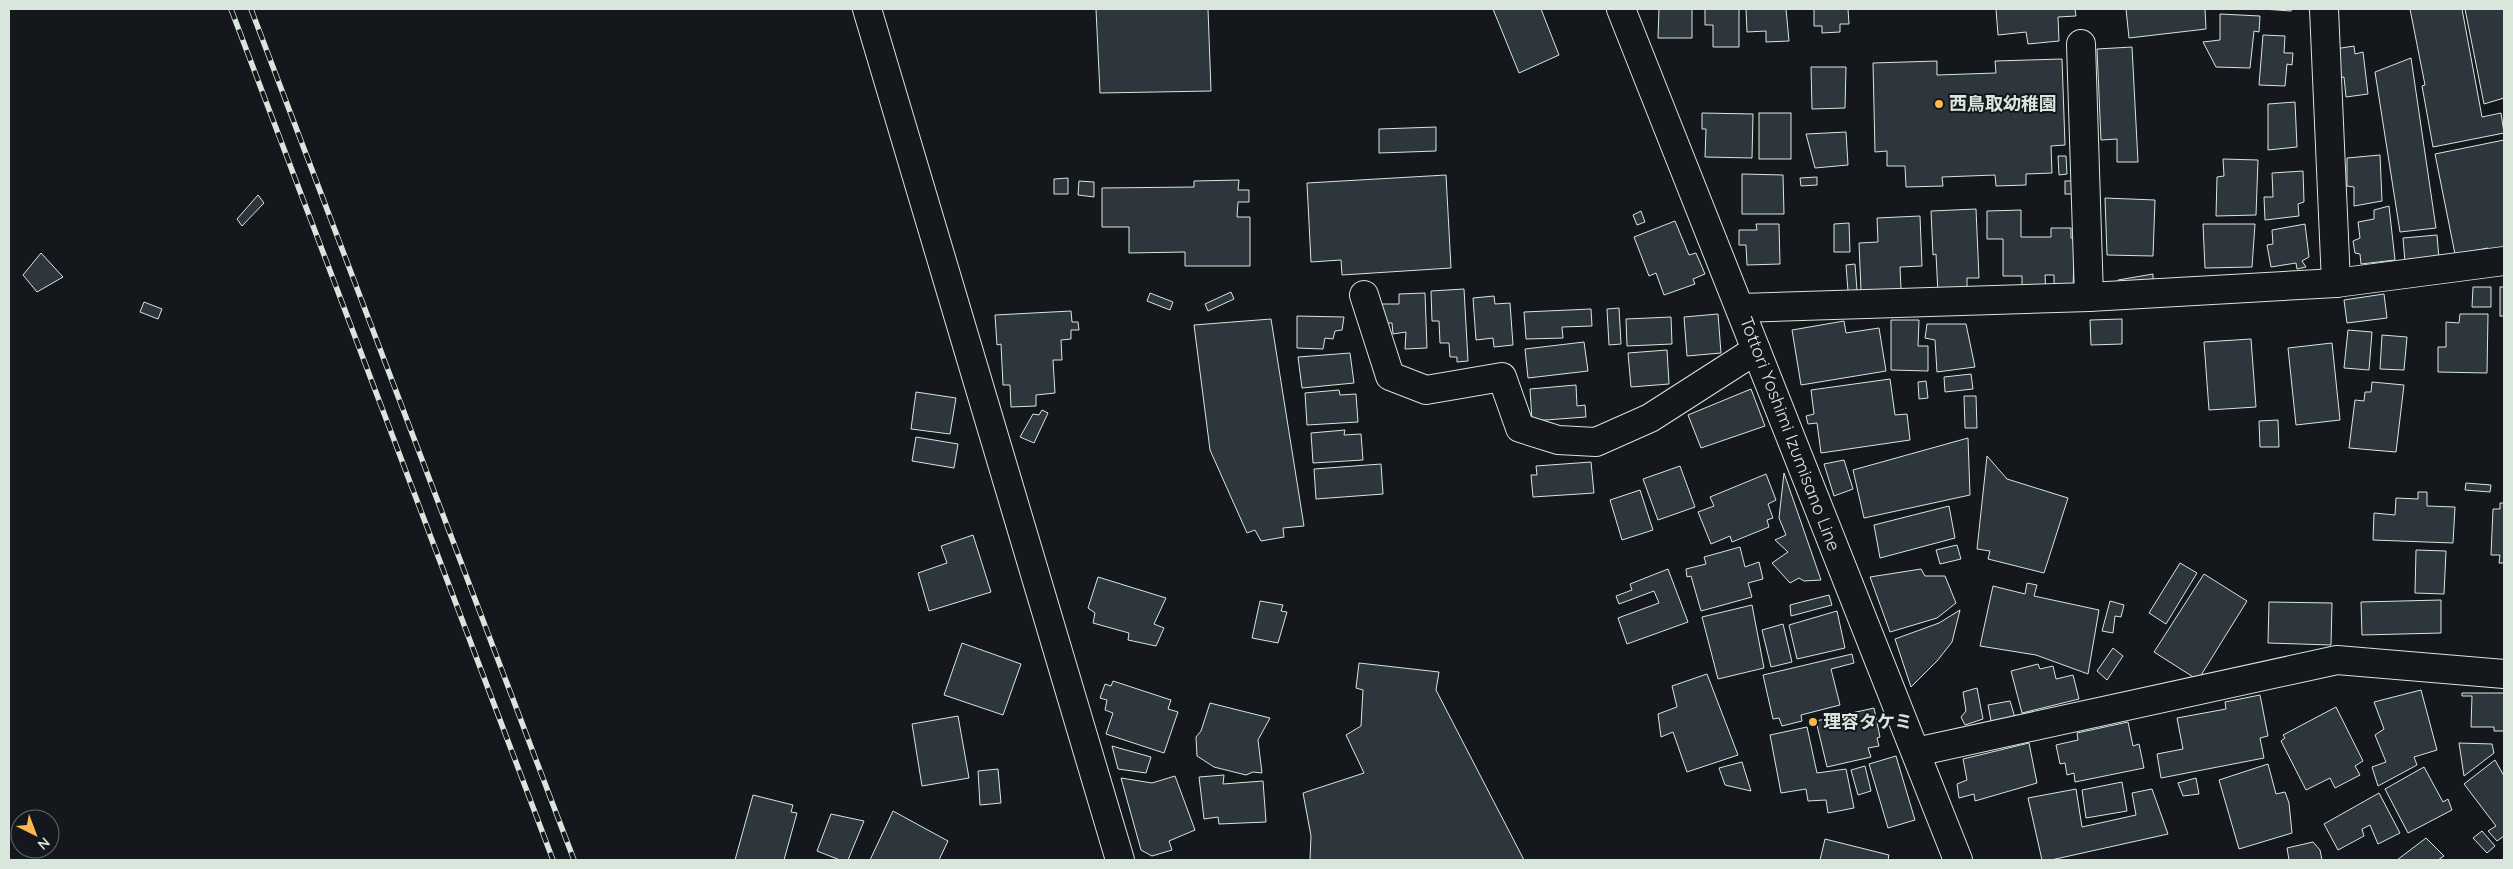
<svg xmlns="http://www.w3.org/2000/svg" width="2513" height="869" viewBox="0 0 2513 869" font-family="Quicksand,'Noto Sans JP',sans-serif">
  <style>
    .building { fill: #2c363c; stroke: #d8e6dc }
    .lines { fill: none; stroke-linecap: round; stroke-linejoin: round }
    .minor-casing { stroke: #d8e6dc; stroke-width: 30 }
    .tertiary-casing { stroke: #d8e6dc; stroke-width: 30 }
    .secondary-casing { stroke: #d8e6dc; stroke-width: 30 }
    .minor { stroke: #14181c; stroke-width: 28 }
    .tertiary { stroke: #14181c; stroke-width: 28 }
    .secondary { stroke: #14181c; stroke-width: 28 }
    .rail-casing { stroke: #d8e6dc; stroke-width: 5.5 }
    .rail { stroke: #14181c; stroke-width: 4; stroke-dasharray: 11; stroke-linecap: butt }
    .poi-dot { fill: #ffb74d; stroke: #14181c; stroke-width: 2 }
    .labels { text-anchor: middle; stroke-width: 4; stroke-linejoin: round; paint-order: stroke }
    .poi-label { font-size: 18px; font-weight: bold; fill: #d8e6dc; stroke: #14181c; text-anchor: start }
    .street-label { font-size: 18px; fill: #d8e6dc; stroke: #14181c }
  </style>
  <rect width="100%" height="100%" fill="#14181c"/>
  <g class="building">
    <polygon points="1096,9 1208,9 1211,91 1100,93"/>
    <polygon points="1493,9 1541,9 1559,55 1519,73"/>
    <polygon points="1659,9 1692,9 1692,38 1658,38"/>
    <polygon points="1705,9 1739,9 1739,47 1713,47 1713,25 1705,25"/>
    <polygon points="1746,9 1786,9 1789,41 1766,42 1766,31 1747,32"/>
    <polygon points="1814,9 1848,9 1849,24 1840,24 1840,32 1822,33 1822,26 1814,26"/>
    <polygon points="1996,9 2075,9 2076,16 2058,17 2059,41 2028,44 2026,32 1998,35"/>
    <polygon points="2126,9 2205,9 2206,29 2129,38"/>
    <polygon points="2262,9 2292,9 2291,11"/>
    <polygon points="2410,9 2462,9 2482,117 2501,113 2504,133 2433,147 2422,86 2425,85"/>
    <polygon points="2465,9 2504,9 2504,98 2484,104"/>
    <polygon points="2220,14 2260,16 2259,32 2254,31 2250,68 2216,67 2203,42 2220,40"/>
    <polygon points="2263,35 2285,36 2284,53 2293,53 2292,65 2287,64 2285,86 2259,85"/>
    <polygon points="2354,46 2355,54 2363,52 2368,94 2346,97 2344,77 2338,78 2335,49"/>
    <polygon points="2132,47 2138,162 2117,162 2117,139 2101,140 2097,49"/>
    <polygon points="2411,58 2436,228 2400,232 2375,72"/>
    <polygon points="2062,59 2065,145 2051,146 2052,173 2026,174 2026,185 1996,186 1995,175 1942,177 1943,186 1906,187 1905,166 1887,166 1887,151 1875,152 1873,63 1937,61 1937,75 1996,73 1995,61"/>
    <polygon points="1811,67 1846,67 1845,108 1812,109"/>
    <polygon points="2295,102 2297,147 2268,150 2268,104"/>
    <polygon points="1702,113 1753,114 1752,158 1705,157 1706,129 1702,129"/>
    <rect x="1759" y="113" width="32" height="46"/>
    <polygon points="1436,127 1436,151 1379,153 1379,129"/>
    <polygon points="1846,132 1848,165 1815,168 1806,134"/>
    <polygon points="2504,140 2504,255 2490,256 2488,248 2455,254 2435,154"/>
    <polygon points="2380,155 2382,201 2354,206 2354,187 2347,186 2347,158"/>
    <polygon points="2058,156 2066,156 2067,174 2059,175"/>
    <polygon points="2223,159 2258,160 2256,215 2216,216 2217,177 2224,176"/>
    <polygon points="2303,171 2304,202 2298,204 2299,216 2265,220 2264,197 2273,197 2272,173"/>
    <polygon points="1742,174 1783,175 1784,214 1742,214"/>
    <polygon points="1446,175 1451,268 1342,275 1341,260 1311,262 1307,183"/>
    <polygon points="1817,177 1817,185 1801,186 1800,178"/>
    <polygon points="1068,178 1068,194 1054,194 1054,179"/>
    <polygon points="1239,180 1238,190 1249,190 1249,202 1238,202 1237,217 1250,217 1250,266 1185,266 1185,252 1129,253 1129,227 1102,227 1102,188 1194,187 1194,181"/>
    <polygon points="1079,181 1094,182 1094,197 1078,195"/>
    <rect x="2065" y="181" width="7" height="13"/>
    <polygon points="258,195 264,203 242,226 237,219"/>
    <polygon points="2105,198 2155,200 2153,256 2107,255"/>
    <polygon points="2389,206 2395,260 2361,264 2360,254 2355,253 2353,241 2360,238 2358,222 2374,219 2374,210"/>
    <polygon points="1976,209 1979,278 1967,278 1967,292 1938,294 1936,254 1933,255 1931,211"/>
    <polygon points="2021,210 2021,237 2051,237 2051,228 2071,228 2071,238 2078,238 2078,257 2074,257 2073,290 2054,291 2054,275 2045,275 2046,292 2022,292 2022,276 2003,276 2003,239 1987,239 1987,211"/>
    <polygon points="1641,211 1645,222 1637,225 1633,215"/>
    <polygon points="1920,216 1922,266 1900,267 1901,289 1861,291 1859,243 1878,242 1877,218"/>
    <polygon points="1675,221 1689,255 1696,253 1705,274 1693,279 1695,284 1664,295 1656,273 1649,276 1634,237"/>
    <polygon points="1849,223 1850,252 1834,252 1834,224"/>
    <polygon points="1756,224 1779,224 1780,264 1747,265 1746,245 1739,245 1739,230 1757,230"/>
    <polygon points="2203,224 2255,224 2252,267 2205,268"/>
    <polygon points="2305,224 2309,257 2302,261 2306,267 2297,269 2296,263 2271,267 2267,245 2273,244 2272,230"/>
    <polygon points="2437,235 2439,259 2405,262 2403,238"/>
    <polygon points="41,253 63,277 37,292 23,275"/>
    <polygon points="1855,264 1857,290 1848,291 1846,265"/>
    <polygon points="2153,274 2153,288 2118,289 2118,280"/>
    <polygon points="2473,287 2491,287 2491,307 2472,307"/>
    <rect x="2500" y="287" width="4" height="29"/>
    <polygon points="1464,289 1468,361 1457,362 1457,357 1450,357 1449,343 1440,343 1439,321 1432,321 1431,291"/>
    <polygon points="1231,292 1234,299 1208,311 1205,304"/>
    <polygon points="1150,293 1173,302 1170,310 1147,301"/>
    <polygon points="1425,293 1427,348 1405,349 1406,332 1393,334 1392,323 1379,323 1379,304 1399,304 1399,294"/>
    <polygon points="2384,294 2387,318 2347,323 2344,300"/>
    <polygon points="1494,296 1495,304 1510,303 1513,345 1494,347 1493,338 1476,340 1473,298"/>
    <polygon points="144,302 162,309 158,319 140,312"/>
    <polygon points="1619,308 1621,344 1609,345 1607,309"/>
    <polygon points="1591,309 1592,326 1562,327 1563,338 1526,339 1524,312"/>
    <polygon points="1071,311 1072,322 1078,322 1079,330 1071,330 1071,339 1061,340 1062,360 1053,360 1055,393 1036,395 1036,406 1011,407 1010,385 1003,385 1001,344 997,345 995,315"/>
    <polygon points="1718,314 1721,353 1687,356 1684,317"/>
    <polygon points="2460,314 2488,314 2487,373 2438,372 2438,347 2446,347 2446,322 2459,323"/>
    <polygon points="1297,316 1344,317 1342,330 1335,331 1333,339 1325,338 1323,349 1297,348"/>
    <polygon points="1671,317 1672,344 1627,346 1626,319"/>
    <polygon points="1271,319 1304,526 1283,528 1284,537 1261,541 1255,530 1247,533 1210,450 1194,325"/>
    <polygon points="2122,319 2122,344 2091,345 2090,320"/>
    <polygon points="1891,320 1919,320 1918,346 1928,346 1928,371 1891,370"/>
    <polygon points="1844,321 1846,333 1879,328 1886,371 1801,385 1792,330"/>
    <polygon points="1927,324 1966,324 1975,367 1937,372 1935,340 1925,338"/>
    <polygon points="2348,330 2372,332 2369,370 2344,368"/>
    <polygon points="2382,335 2407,337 2404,370 2380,369"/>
    <polygon points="2251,339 2256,407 2209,410 2204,342"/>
    <polygon points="1584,342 1588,371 1528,378 1525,349"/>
    <polygon points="2332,343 2340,420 2296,425 2288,348"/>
    <polygon points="1667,350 1669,384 1631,387 1628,353"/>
    <polygon points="1350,353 1354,383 1302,388 1298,357"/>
    <polygon points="1971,374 1973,389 1945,392 1944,377"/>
    <polygon points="1890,379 1895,415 1907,414 1910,440 1821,453 1817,423 1808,424 1806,416 1814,414 1811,390"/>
    <polygon points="1926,381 1928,398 1919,399 1918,382"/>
    <polygon points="2372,382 2404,385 2396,452 2349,448 2355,400 2364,401 2365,392 2371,392"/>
    <polygon points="1576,385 1577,406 1585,405 1586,417 1532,421 1530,389"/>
    <polygon points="1751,389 1765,426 1701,448 1688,415"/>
    <polygon points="1339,390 1340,395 1356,394 1358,422 1307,425 1305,393"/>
    <polygon points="916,392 956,398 950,434 911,429"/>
    <polygon points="1964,396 1976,396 1977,428 1965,428"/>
    <polygon points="1042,410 1048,413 1034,443 1020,437 1033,414 1039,415"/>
    <polygon points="2278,420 2279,447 2260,447 2259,421"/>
    <polygon points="1345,430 1344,435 1361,434 1363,460 1313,463 1311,433"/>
    <polygon points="916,437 958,444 954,468 912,461"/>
    <polygon points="1968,438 1970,495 1864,518 1853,470"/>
    <polygon points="1987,456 2007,479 2068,498 2044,573 1988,559 1990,551 1977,549"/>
    <polygon points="1844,460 1853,489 1834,496 1824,464"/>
    <polygon points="1591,462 1594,493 1533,497 1531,475 1537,475 1536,466"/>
    <polygon points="1381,464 1383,494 1316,499 1314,469"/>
    <polygon points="1680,466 1695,507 1658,520 1643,479"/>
    <polygon points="1784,473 1821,580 1804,581 1799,578 1790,583 1772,563 1788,552 1775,540 1786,535 1779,518"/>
    <polygon points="1766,474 1776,500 1768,504 1773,518 1767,520 1769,527 1732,542 1730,536 1711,544 1698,512 1714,506 1710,497"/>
    <polygon points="2466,483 2491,485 2490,492 2465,490"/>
    <polygon points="1640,490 1653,530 1622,540 1610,500"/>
    <polygon points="2418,492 2427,492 2427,506 2455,507 2453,543 2373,540 2374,513 2395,515 2396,498 2418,499"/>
    <polygon points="2500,503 2504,503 2504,563 2499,563 2500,555 2491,555 2493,509 2500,509"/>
    <polygon points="1949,506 1955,538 1880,558 1874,525"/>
    <polygon points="973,535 991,592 929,611 918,573 947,563 941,546"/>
    <polygon points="1957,545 1961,559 1940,564 1936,550"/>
    <polygon points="1740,547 1745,567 1759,562 1763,579 1748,583 1752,597 1701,611 1691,576 1687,577 1686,569 1706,564 1704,557"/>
    <polygon points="2416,550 2446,551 2444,594 2415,593"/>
    <polygon points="2180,563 2197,573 2166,624 2149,613"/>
    <polygon points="1668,569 1688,622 1627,644 1618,618 1659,603 1654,591 1619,604 1616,596 1632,590 1630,584"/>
    <polygon points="1921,569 1925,576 1945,576 1956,603 1937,618 1890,632 1870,577"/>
    <polygon points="2204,574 2247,601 2198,680 2154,652"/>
    <polygon points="1098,577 1166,598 1154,624 1164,628 1156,646 1128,640 1129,633 1093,623 1095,613 1088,608"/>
    <polygon points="2027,583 2037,585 2034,596 2099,610 2088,674 2036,655 1980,646 1993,586 2025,594"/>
    <polygon points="1829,595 1832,605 1791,616 1790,605"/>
    <polygon points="2441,600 2441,633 2362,635 2361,602"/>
    <polygon points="1260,601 1283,605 1281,611 1287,612 1278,643 1252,638"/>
    <polygon points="2110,601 2124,605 2121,617 2115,616 2113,633 2102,631"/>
    <polygon points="2269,602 2332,603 2331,645 2268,643"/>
    <polygon points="1752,605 1764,668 1718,679 1702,617"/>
    <polygon points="1960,610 1952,642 1937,661 1911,687 1895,639 1939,623"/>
    <polygon points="1837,611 1845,648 1797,659 1789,625"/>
    <polygon points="1783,624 1792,662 1771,667 1762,630"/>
    <polygon points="962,643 1021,664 1003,715 944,695"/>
    <polygon points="2113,648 2123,656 2107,680 2097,671"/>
    <polygon points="1852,654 1854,663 1831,669 1840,705 1801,715 1802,721 1782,726 1779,718 1773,719 1763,675"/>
    <polygon points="1359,663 1439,672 1436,690 1524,860 1310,860 1311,836 1303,793 1364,773 1346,735 1361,726 1363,690 1356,688"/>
    <polygon points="2038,664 2040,669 2053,666 2056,679 2073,675 2079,699 2022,713 2011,671"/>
    <polygon points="1707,674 1738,755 1687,772 1673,732 1661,737 1658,714 1677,707 1672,686"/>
    <polygon points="1113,681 1171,700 1168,709 1178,712 1164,753 1106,734 1113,713 1105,710 1107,700 1100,698 1105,684 1111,686"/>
    <polygon points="1977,688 1983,719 1965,725 1961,717 1966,711 1963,692"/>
    <polygon points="2421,690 2437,750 2414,757 2417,765 2378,786 2372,767 2386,762 2375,735 2384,729 2374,702"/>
    <polygon points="2462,693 2504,693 2504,731 2494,731 2494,727 2471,727 2472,696 2462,696"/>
    <polygon points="2260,695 2268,736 2260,738 2264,758 2161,778 2157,754 2183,749 2177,718 2226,709 2225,702"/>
    <polygon points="2010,701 2016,721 1992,726 1988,705"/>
    <polygon points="1210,703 1270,718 1258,740 1262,773 1253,772 1246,775 1214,767 1197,756 1196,737 1201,731"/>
    <polygon points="2336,707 2363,761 2355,766 2360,775 2335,788 2330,778 2306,790 2281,741 2285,738 2283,735"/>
    <polygon points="1874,708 1880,737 1877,738 1879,746 1868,748 1871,757 1827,767 1816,721"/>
    <polygon points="958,716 969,778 922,786 912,724"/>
    <polygon points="2128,722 2133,746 2139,744 2144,768 2075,782 2074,773 2067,775 2065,763 2060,764 2056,745 2078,740 2077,733"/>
    <polygon points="1807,727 1817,773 1846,769 1854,808 1828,813 1826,800 1808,801 1806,789 1781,793 1770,735"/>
    <polygon points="2029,743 2037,783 1975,801 1974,794 1959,798 1957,784 1967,780 1963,759"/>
    <polygon points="2459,743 2492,744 2494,753 2464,776"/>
    <polygon points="1112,746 1151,757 1146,773 1118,769"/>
    <polygon points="1896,756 1915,820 1888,828 1869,764"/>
    <polygon points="2495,760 2504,776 2504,836 2497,841 2488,831 2496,826 2464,784"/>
    <polygon points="1742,762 1751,791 1725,785 1719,768"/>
    <polygon points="2268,764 2276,794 2285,792 2289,803 2292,833 2239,849 2219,780"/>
    <polygon points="1865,766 1871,791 1858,795 1851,770"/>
    <polygon points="2424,767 2443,802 2448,799 2452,810 2408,833 2385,789"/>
    <polygon points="998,769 1001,803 980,805 978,771"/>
    <polygon points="1224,775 1223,784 1263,781 1266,822 1219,824 1218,817 1204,819 1199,777"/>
    <polygon points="1175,776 1195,830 1169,841 1172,850 1152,856 1141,850 1121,778 1152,783"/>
    <polygon points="2196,778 2199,794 2183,796 2178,783"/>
    <polygon points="2122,782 2127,811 2086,818 2082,790"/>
    <polygon points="2076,789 2082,827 2136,815 2132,793 2152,789 2168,834 2051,860 2042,860 2028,798"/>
    <polygon points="2379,793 2400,833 2378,844 2370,825 2362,829 2364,836 2338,850 2324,824"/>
    <polygon points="753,795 793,805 791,812 797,813 784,860 735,860"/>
    <polygon points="893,811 948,841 939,860 870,860"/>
    <polygon points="831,814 864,821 848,860 840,860 817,851"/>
    <polygon points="2482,831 2495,846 2487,853 2473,838"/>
    <polygon points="2426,838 2444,856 2438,860 2397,860"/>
    <polygon points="1825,839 1889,855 1888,860 1820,860"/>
    <polygon points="2313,842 2320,850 2322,860 2289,860 2287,848"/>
  </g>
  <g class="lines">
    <g class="minor-casing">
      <g id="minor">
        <polyline points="2324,9 2336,283"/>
        <polyline points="2081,44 2089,297"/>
        <polyline points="1364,295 1390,376 1426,390 1502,377 1520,428 1558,440 1596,442 1650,418 1756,350"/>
        <polyline points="1740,308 2089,297 2336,283 2504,261"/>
        <polyline points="1916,752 2337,660 2504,674"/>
      </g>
    </g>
    <g class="tertiary-casing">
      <polyline id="tertiary" points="867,9 1120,860"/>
    </g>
    <g class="secondary-casing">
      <polyline id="secondary" points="1621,9 1958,860"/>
    </g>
    <use href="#minor" class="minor"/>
    <use href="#tertiary" class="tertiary"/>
    <use href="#secondary" class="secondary"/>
    <g class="rail-casing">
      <g id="rail">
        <polyline points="231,9 553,860"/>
        <polyline points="251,9 574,860"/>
      </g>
    </g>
    <use href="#rail" class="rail"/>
  </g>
  <g class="poi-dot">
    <circle cx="1939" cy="104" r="5"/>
    <circle cx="1813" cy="722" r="5"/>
  </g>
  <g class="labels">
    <g class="poi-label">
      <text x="1949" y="110">西鳥取幼稚園</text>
      <text x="1823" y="728">理容タケミ</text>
    </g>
    <g class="street-label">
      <text transform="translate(1790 434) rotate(69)" y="6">Tottori Yoshimi Izumisano Line</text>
    </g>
  </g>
  <rect width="2513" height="869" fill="none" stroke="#d8e6dc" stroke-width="20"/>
  <g transform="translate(35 834) rotate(138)"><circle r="24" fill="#14181c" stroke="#626a69"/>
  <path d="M0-4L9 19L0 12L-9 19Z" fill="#ffb74d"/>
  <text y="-8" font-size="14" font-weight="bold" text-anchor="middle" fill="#d8e6dc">N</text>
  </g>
</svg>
